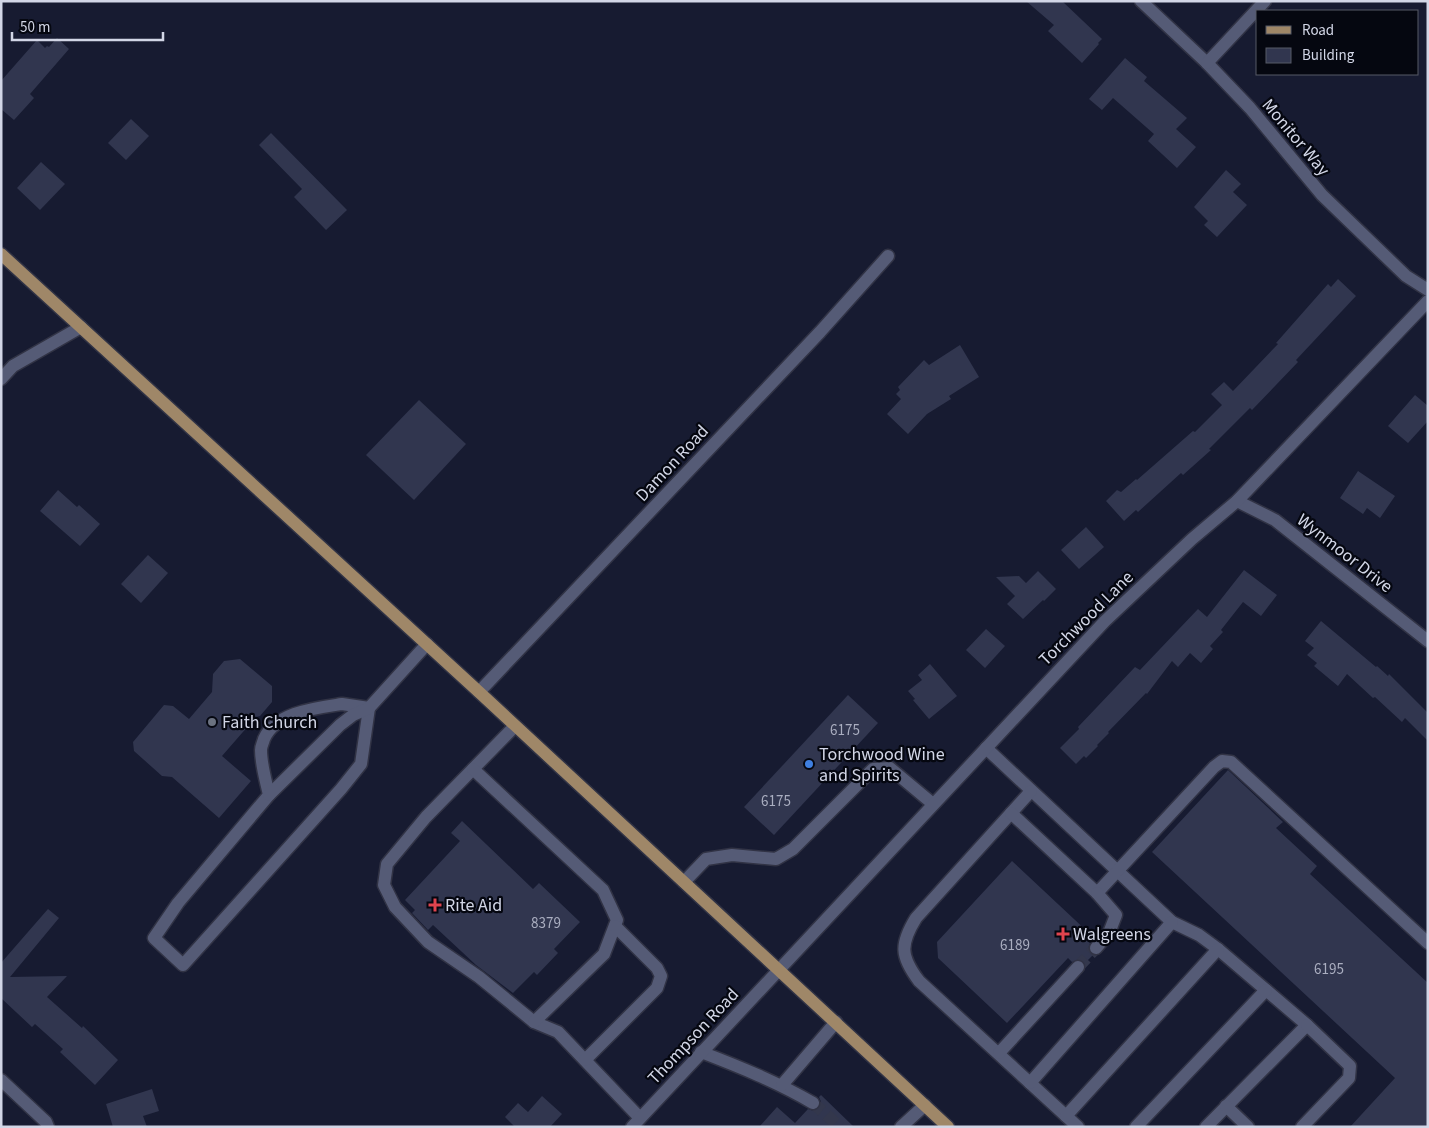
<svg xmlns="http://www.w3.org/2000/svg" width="1429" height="1128" viewBox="0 0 1429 1128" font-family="'Source Sans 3',sans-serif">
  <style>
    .building { fill: #31364f }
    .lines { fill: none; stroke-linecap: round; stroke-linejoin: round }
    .minor-tunnel { stroke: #33374c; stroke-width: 12; stroke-dasharray: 12 6; stroke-linecap: butt }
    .minor-casing { stroke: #313345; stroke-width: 15 }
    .major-casing { stroke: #313345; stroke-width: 15 }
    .minor { stroke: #555b76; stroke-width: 12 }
    .major { stroke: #9f8768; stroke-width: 12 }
    .worship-dot { fill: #6b7280; stroke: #050710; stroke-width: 2 }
    .shop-dot { fill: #3f7fe0; stroke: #050710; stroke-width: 2 }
    .health-dot { fill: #e0444e; stroke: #050710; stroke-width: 2 }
    .labels { text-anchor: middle; stroke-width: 4.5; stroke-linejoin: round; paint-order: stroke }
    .number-label { font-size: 15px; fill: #aaaec0 }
    .street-label { font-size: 18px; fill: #d2d6e6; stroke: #050710 }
    .poi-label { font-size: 18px; fill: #d2d6e6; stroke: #050710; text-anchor: start }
  </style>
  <rect width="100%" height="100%" fill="#171b31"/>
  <g class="building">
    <polygon points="1026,1 1062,1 1102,39 1098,43 1099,44 1082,63 1048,31 1054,25"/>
    <polygon points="57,38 69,49 30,94 34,98 14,120 1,109 1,81 37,40 45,48 47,46 49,47"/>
    <polygon points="1125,58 1147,77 1144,81 1187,118 1176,129 1196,147 1177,168 1148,141 1154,134 1113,98 1102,110 1089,99"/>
    <polygon points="131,119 149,136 126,160 108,143"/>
    <polygon points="271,133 347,210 326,230 294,197 302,189 259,145"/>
    <polygon points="41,162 65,184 40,210 17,188"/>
    <polygon points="1226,170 1241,184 1233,192 1247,205 1217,237 1204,225 1208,221 1194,207"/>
    <polygon points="1338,279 1356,296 1296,360 1298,362 1252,410 1250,408 1209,449 1211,450 1183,475 1181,473 1138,512 1136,510 1124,521 1106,501 1117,490 1121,492 1136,479 1137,480 1193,431 1195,432 1222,405 1211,394 1224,382 1233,391 1278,344 1276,343 1328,284 1331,287"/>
    <polygon points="960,345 979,377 949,396 951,399 927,414 908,434 887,414 901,399 896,394 900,390 898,387 924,360 929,365"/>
    <polygon points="1415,395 1428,406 1428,421 1408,443 1388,426"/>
    <polygon points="419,400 466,444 414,500 366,455"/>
    <polygon points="1358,471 1395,496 1380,518 1367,508 1363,514 1340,498"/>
    <polygon points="58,490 77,507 79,505 100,524 80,546 40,511"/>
    <polygon points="1086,527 1104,547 1079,569 1061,550"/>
    <polygon points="148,555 168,573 141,603 121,584"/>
    <polygon points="1244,570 1277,595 1261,616 1243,602 1221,630 1223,632 1210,646 1213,649 1201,663 1190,653 1178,667 1172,661 1147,694 1146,693 1108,732 1109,733 1097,745 1098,746 1086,758 1084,756 1076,764 1060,748 1079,729 1078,727 1135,667 1140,670 1198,609 1207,617"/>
    <polygon points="1038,571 1056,589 1044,601 1043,600 1023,619 1007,604 1015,596 996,577 1019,576 1026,583"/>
    <polygon points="1321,621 1376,667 1377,666 1388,676 1389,674 1428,713 1428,741 1405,718 1402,722 1375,697 1373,698 1347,674 1338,686 1314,666 1317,663 1307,655 1314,648 1305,641"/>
    <polygon points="986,629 1005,646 985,668 966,650"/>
    <polygon points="240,659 272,686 272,702 260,716 256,717 222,756 251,781 219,818 172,777 162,776 134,751 133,742 164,705 173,706 189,719 212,692 213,674 224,661"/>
    <polygon points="930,664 957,696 929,719 913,700 915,699 908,691 922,680 918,675"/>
    <polygon points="848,695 878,723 774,835 744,807"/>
    <polygon points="1228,770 1283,822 1276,828 1317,866 1310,874 1428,983 1428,1127 1350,1127 1395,1078 1152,852"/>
    <polygon points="462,821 533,889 539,883 580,922 554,949 558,953 537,975 534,972 513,993 476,965 433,925 428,930 412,913 415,910 405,900 460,841 451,833"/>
    <polygon points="1012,861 1090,934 1085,939 1090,943 1088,950 1093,955 1085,963 1080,959 1072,962 1068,958 1007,1023 938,958 937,942"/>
    <polygon points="48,909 59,918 10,977 67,976 47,997 82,1028 83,1026 118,1060 95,1085 60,1052 63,1049 35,1024 32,1027 1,998 1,963"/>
    <polygon points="152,1089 159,1111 143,1116 147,1127 113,1127 106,1104"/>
    <polygon points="821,1095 854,1127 759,1127 777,1107 795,1123 808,1109 814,1111 820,1107 821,1102 819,1097"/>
    <polygon points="542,1096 562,1114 550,1127 513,1127 514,1126 505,1117 518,1103 528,1112"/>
  </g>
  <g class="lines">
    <g class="minor-tunnel">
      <polyline points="1078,967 1096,948"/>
      <polyline points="813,1103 840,1127"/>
    </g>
    <g class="minor-casing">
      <g id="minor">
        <polyline points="1141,1 1207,63 1250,108 1322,195 1406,276 1428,290"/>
        <polyline points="1207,63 1265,1"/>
        <polyline points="1,379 13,366 81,327"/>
        <polyline points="1237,501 1275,520 1428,641"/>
        <polyline points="479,692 820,332 888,256"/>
        <path d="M342,704L369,708L361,764L341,789L183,965L154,938L178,903L269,795C266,781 261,765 261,750C261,746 263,743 264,739C276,712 316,708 342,704Z"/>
        <polyline points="515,726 426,817 387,864 384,885 395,907 428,942 479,977 534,1022 558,1032 640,1118"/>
        <polyline points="986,748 1172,922 1199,935 1218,949 1307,1025 1206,1127"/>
        <polyline points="473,769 603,890 617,920 604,954 534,1022"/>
        <path d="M1031,791L916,918C900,944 900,956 919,981L1078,1127"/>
        <polyline points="269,795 340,725 353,715 369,708 427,644"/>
        <polyline points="1011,813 1097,893 1214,767 1222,761 1231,762 1428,943"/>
        <polyline points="684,882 706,859 732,855 776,859 793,849 873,769 890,768 933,804"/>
        <polyline points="1096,948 1109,933 1116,915 1097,893"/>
        <path d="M701,1052C740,1067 777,1082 813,1103"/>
        <polyline points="999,1053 1078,967"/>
        <polyline points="585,1060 657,988 661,976 657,968 615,926"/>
        <polyline points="1,1080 46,1122 48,1127"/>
        <polyline points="1030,1083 1172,922"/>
        <polyline points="782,1085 836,1022"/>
        <polyline points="1226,1106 1248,1127"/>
        <polyline points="1066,1116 1218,949"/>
        <polyline points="632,1127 1105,621 1192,539 1237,501 1428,301"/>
        <polyline points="901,1127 925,1105"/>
        <polyline points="1136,1127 1266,990"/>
        <polyline points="1302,1127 1349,1078 1350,1066 1307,1025"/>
      </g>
    </g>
    <g class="major-casing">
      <polyline id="major" points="1,254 479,692 948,1127"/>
    </g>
    <use href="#minor" class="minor"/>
    <use href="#major" class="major"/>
  </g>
  <circle class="worship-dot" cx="212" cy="722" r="5"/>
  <circle class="shop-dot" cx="809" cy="764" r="5"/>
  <g class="health-dot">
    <path d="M432.5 897.5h5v5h5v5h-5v5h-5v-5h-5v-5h5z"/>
    <path d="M1060.5 926.5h5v5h5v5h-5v5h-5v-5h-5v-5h5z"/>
  </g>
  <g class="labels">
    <g class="number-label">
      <text x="845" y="735">6175</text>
      <text x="776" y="806">6175</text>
      <text x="546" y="928">8379</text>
      <text x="1015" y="950">6189</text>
      <text x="1329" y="974">6195</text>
    </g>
    <g class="street-label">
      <text transform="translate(1296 137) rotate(50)" y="6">Monitor Way</text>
      <text transform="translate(672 463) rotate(-47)" y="6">Damon Road</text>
      <text transform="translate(1345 553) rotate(38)" y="6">Wynmoor Drive</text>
      <text transform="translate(1086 618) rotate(-45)" y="6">Torchwood Lane</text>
      <text transform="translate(693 1036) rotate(-47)" y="6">Thompson Road</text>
    </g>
    <g class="poi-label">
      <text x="222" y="728">Faith Church</text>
      <text x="819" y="760">Torchwood Wine<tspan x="819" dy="21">and Spirits</tspan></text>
      <text x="445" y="911">Rite Aid</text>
      <text x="1073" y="940">Walgreens</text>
    </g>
  </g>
  <rect width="1429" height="1128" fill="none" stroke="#d2d6e6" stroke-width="5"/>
  <rect x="1256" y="10" width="162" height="65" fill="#050710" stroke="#575a66"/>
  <rect x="1266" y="26" width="25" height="8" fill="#9f8768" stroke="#575a66"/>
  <text x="1302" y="35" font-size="15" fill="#d2d6e6">Road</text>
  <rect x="1266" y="48" width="25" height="15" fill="#31364f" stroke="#575a66"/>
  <text x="1302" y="60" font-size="15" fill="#d2d6e6">Building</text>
  <path d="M12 32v8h151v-8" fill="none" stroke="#d2d6e6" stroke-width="2.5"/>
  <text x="20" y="32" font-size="15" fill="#d2d6e6" stroke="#050710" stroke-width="4" paint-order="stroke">50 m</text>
</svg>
